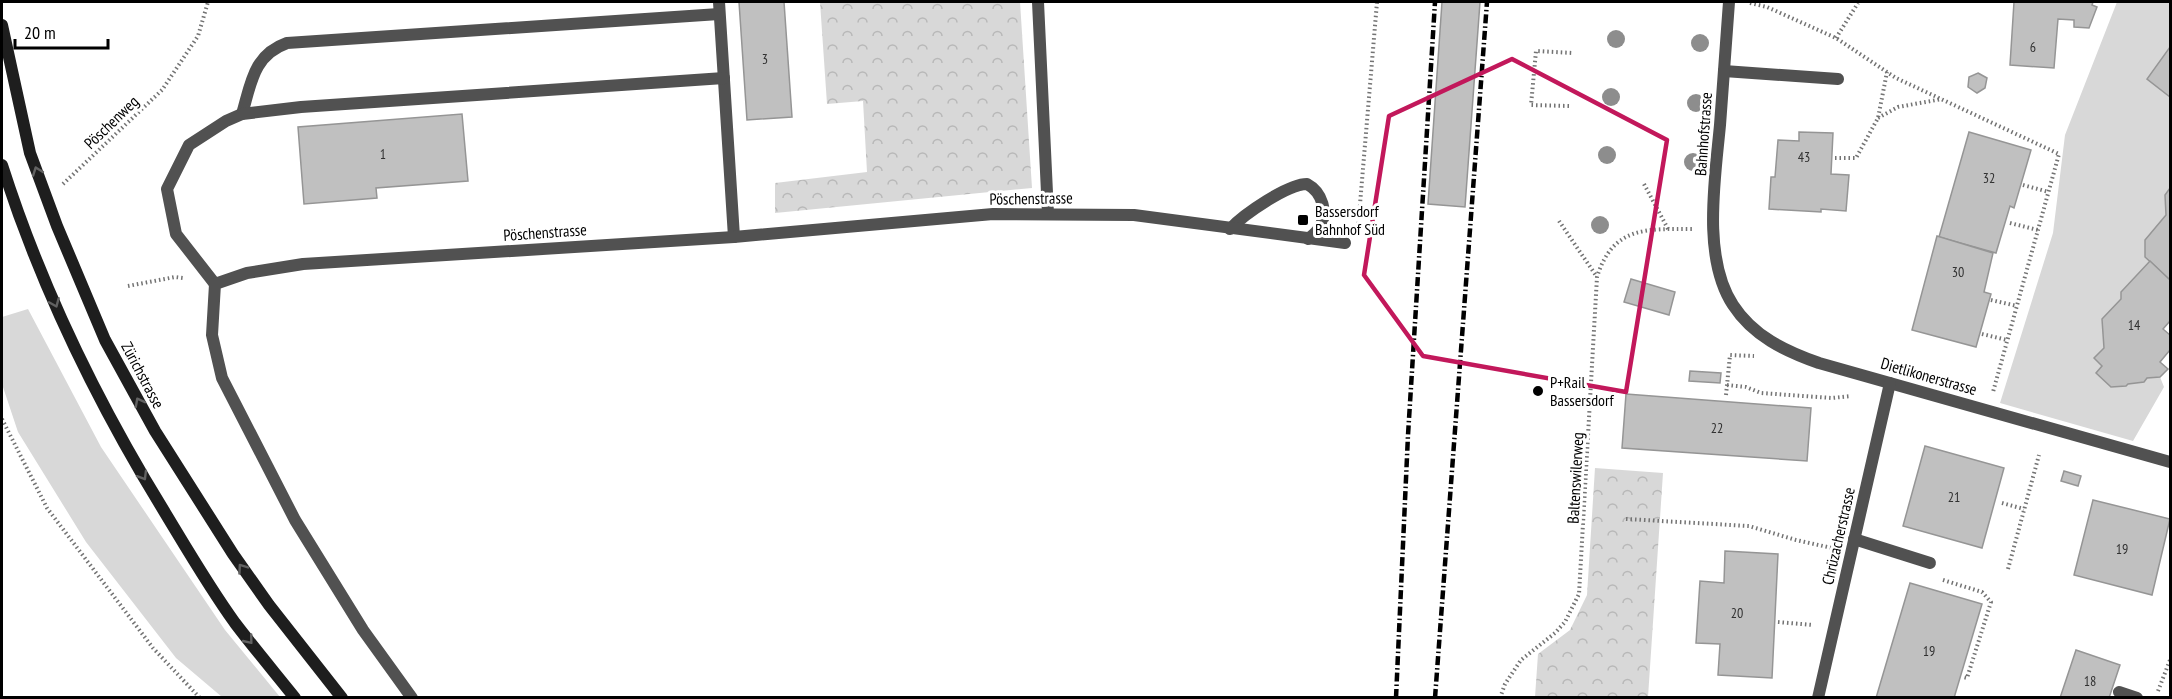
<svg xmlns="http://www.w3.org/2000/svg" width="2172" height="699" viewBox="0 0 2172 699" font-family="'PT Sans Narrow',sans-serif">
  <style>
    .green { fill: #d8d8d8 }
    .forest { fill: url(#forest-crowns) }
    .building { fill: #c0c0c0; stroke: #959595; stroke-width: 1.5 }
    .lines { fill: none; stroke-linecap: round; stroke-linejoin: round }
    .path { stroke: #737373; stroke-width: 4; stroke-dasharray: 1.5 3; stroke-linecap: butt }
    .lane { stroke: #515151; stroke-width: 12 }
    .street { stroke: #515151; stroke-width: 12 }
    .secondary { stroke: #1e1e1e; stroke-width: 12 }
    .rail { stroke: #000; stroke-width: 4.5; stroke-dasharray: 9 3 1.5 3; stroke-linecap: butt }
    .tree { fill: #8d8d8d }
    .oneway { stroke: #626262 }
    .marked { fill: none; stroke: #c2185b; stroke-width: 4.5; stroke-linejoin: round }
    .poi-dot { fill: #000; stroke: #fff; stroke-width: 2 }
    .labels { text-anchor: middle; stroke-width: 6; stroke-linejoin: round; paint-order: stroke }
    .number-label { font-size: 14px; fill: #303030 }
    .street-label { font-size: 16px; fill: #000; stroke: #fff }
    .poi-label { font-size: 16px; fill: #000; stroke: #fff; text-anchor: start }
  </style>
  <defs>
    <pattern id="forest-crowns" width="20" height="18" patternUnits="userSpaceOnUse" patternTransform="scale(1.5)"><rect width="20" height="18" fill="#d8d8d8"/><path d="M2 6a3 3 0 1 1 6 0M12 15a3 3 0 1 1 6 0" fill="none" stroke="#b8b8b8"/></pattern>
  </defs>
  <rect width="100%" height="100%" fill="#fff"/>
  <g class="green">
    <polygon points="2117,2 2170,2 2170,47 2147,79 2170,97 2170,188 2165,195 2166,215 2150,261 2121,292 2121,299 2102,319 2104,348 2094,358 2102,366 2096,373 2111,387 2126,386 2128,384 2144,382 2147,378 2160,377 2164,387 2133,441 2000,403 2053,233 2065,135"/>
    <polygon points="28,309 101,447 225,630 280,697 222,697 176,658 86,542 18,432 2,384 2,317"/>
  </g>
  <g class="forest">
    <polygon points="820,2 1020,2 1032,188 775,213 775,183 867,172 863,101 827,104"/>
    <polygon points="1595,468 1663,473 1648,697 1535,697 1538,654 1570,630 1587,595"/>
  </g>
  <g class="building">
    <polygon points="739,2 784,2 792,117 747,120"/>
    <polygon points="1442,2 1480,2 1465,207 1428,204"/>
    <polygon points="2014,2 2093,2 2092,5 2097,7 2089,28 2074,27 2074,20 2058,19 2054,68 2010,65"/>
    <polygon points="2170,47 2170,97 2147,79"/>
    <polygon points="1978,73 1987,78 1985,88 1977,93 1968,87 1969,77"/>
    <polygon points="462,114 468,181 376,188 377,198 304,204 298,127"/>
    <polygon points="1799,132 1833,133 1831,174 1849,175 1846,211 1821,209 1821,212 1769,209 1771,177 1775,177 1778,140 1799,141"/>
    <polygon points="1969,132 2031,150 2014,208 2010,206 1996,253 1939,237"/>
    <polygon points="2170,188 2170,280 2145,257 2145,240 2166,215 2165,195"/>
    <polygon points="1937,236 1993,253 1984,292 1991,294 1976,347 1912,330"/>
    <polygon points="2150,261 2170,280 2170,321 2163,329 2170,335 2170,350 2160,362 2168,369 2160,377 2147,378 2144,382 2128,384 2126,386 2111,387 2096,373 2102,366 2094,358 2104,348 2102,319 2121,299 2121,292"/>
    <polygon points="1631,279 1675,292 1669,315 1624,302"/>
    <polygon points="1690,371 1721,373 1720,383 1689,381"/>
    <polygon points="1626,394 1811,408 1807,461 1622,448"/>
    <polygon points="1925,446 2004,468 1982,548 1903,526"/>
    <polygon points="2064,471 2081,476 2078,486 2061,481"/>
    <polygon points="2093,500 2170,519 2152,595 2074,575"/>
    <polygon points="1725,551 1778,554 1772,678 1718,675 1720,644 1696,643 1700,581 1724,583"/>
    <polygon points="1910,583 1982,604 1954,698 1876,698"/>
    <polygon points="2076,650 2120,665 2109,698 2060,698"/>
  </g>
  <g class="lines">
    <g class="path">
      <polyline points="1750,3 1767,7 1836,38 1896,78 2059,154 1993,392"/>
      <polyline points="1836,38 1858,3"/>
      <polyline points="1569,106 1531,105 1536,51 1573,53"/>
      <polyline points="1878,118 1898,107 1942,99"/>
      <polyline points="1835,158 1856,158 1878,118 1887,72"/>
      <polyline points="63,184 162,90 198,36 208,2"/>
      <polyline points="1644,184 1668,229"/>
      <polyline points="2023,185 2049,192"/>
      <polyline points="1559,221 1597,277"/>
      <polyline points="2010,223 2038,230"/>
      <polyline points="1358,228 1377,2"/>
      <polyline points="128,286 175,277 183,278"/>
      <polyline points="1991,300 2017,306"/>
      <polyline points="1982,334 2007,340"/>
      <polyline points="1727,385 1746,387 1761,393 1832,398 1851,396"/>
      <polyline points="1726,395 1730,355 1754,356"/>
      <polyline points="2,419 47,508 153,648 200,698"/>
      <polyline points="2002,503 2024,509"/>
      <polyline points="1626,519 1749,526 1796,540 1832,548"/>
      <polyline points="2008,569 2039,455"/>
      <polyline points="1943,580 1982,592 1991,602 1967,678 1963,677"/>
      <polyline points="1778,622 1813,625"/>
      <polyline points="2158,691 2170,660"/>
      <path d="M1500,698L1505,684L1521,660L1555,633L1565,622L1579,594L1597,277C1613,226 1646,229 1692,229"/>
    </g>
    <g class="lane">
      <polyline points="719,2 734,237"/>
      <polyline points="1038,2 1048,214"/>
      <polyline points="1724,71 1838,79"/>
      <path d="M242,114C251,84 253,55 287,43L719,14"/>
      <path d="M1230,229C1244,214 1288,184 1307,184C1322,192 1329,213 1319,228C1317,232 1312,236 1308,239"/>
      <polyline points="215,284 176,234 167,189 189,145 226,121 242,114 301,107 724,78"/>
      <polyline points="1854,539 1930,563"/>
      <polyline points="2119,692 2137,698"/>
    </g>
    <g class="street">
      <path d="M1729,2C1726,43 1723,84 1720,125C1715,179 1702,258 1733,305C1753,336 1785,351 1819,363L2170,462"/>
      <polyline points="412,698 363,630 295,520 222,378 212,335 215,284 247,273 303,264 734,237 993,214 1134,215 1345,243"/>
      <polyline points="1818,698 1890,383"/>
    </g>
    <g class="secondary">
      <polyline points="2,25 30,153 57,226 105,340 155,431 233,554 269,605 342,698"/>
      <path d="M2,165C41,287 97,402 164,511C187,549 209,587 235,623C254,648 275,673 295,698"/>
    </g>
    <g class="rail">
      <polyline points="1396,698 1408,435 1435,2"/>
      <polyline points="1435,698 1487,2"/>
    </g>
  </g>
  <g class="tree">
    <circle cx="1616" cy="39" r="9"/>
    <circle cx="1700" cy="43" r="9"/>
    <circle cx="1611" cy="97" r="9"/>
    <circle cx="1696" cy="103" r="9"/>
    <circle cx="1607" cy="155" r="9"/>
    <circle cx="1693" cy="162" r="9"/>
    <circle cx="1600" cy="225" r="9"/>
  </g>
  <defs><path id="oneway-chevron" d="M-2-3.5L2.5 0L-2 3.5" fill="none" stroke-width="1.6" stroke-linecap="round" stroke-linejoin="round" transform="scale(1.5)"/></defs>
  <g class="oneway">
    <use href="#oneway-chevron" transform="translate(37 171) rotate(-110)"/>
    <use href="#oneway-chevron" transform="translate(55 303) rotate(67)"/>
    <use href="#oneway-chevron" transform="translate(139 402) rotate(-118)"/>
    <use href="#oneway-chevron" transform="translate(143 476) rotate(59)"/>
    <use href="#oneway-chevron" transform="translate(242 568) rotate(-125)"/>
    <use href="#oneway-chevron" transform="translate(249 640) rotate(51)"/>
  </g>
  <path class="marked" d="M1512,59L1667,140L1626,392L1423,356L1364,275L1389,116Z"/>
  <g class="poi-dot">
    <rect x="1297" y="214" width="12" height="12" rx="3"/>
    <circle cx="1538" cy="391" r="6"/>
  </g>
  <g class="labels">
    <g class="number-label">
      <text x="2033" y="52">6</text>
      <text x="765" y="64">3</text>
      <text x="383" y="159">1</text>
      <text x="1804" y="162">43</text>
      <text x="1989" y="183">32</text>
      <text x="1958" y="277">30</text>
      <text x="2134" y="330">14</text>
      <text x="1717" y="433">22</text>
      <text x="1954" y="502">21</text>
      <text x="2122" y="554">19</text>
      <text x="1737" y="618">20</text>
      <text x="1929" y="656">19</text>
      <text x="2090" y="686">18</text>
    </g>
    <g class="street-label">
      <text transform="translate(111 122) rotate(-44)" y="6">Pöschenweg</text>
      <text transform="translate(1703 134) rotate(-86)" y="6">Bahnhofstrasse</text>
      <text transform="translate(1031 198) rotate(-1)" y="6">Pöschenstrasse</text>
      <text transform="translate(545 232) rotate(-4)" y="6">Pöschenstrasse</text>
      <text transform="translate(143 375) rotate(62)" y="6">Zürichstrasse</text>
      <text transform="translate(1929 376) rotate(16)" y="6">Dietlikonerstrasse</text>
      <text transform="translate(1575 478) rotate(-87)" y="6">Baltenswilerweg</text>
      <text transform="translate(1838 536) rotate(-77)" y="6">Chrüzacherstrasse</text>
    </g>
    <g class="poi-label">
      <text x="1315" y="217">Bassersdorf<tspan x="1315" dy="18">Bahnhof Süd</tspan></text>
      <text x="1550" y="388">P+Rail<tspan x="1550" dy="18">Bassersdorf</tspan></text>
    </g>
  </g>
  <rect width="2172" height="699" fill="none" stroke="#000000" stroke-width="6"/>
  <path d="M15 39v9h93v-9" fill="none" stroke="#000000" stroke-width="3"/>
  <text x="24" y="39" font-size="18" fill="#000000" stroke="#ffffff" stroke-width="4.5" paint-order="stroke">20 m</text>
</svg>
